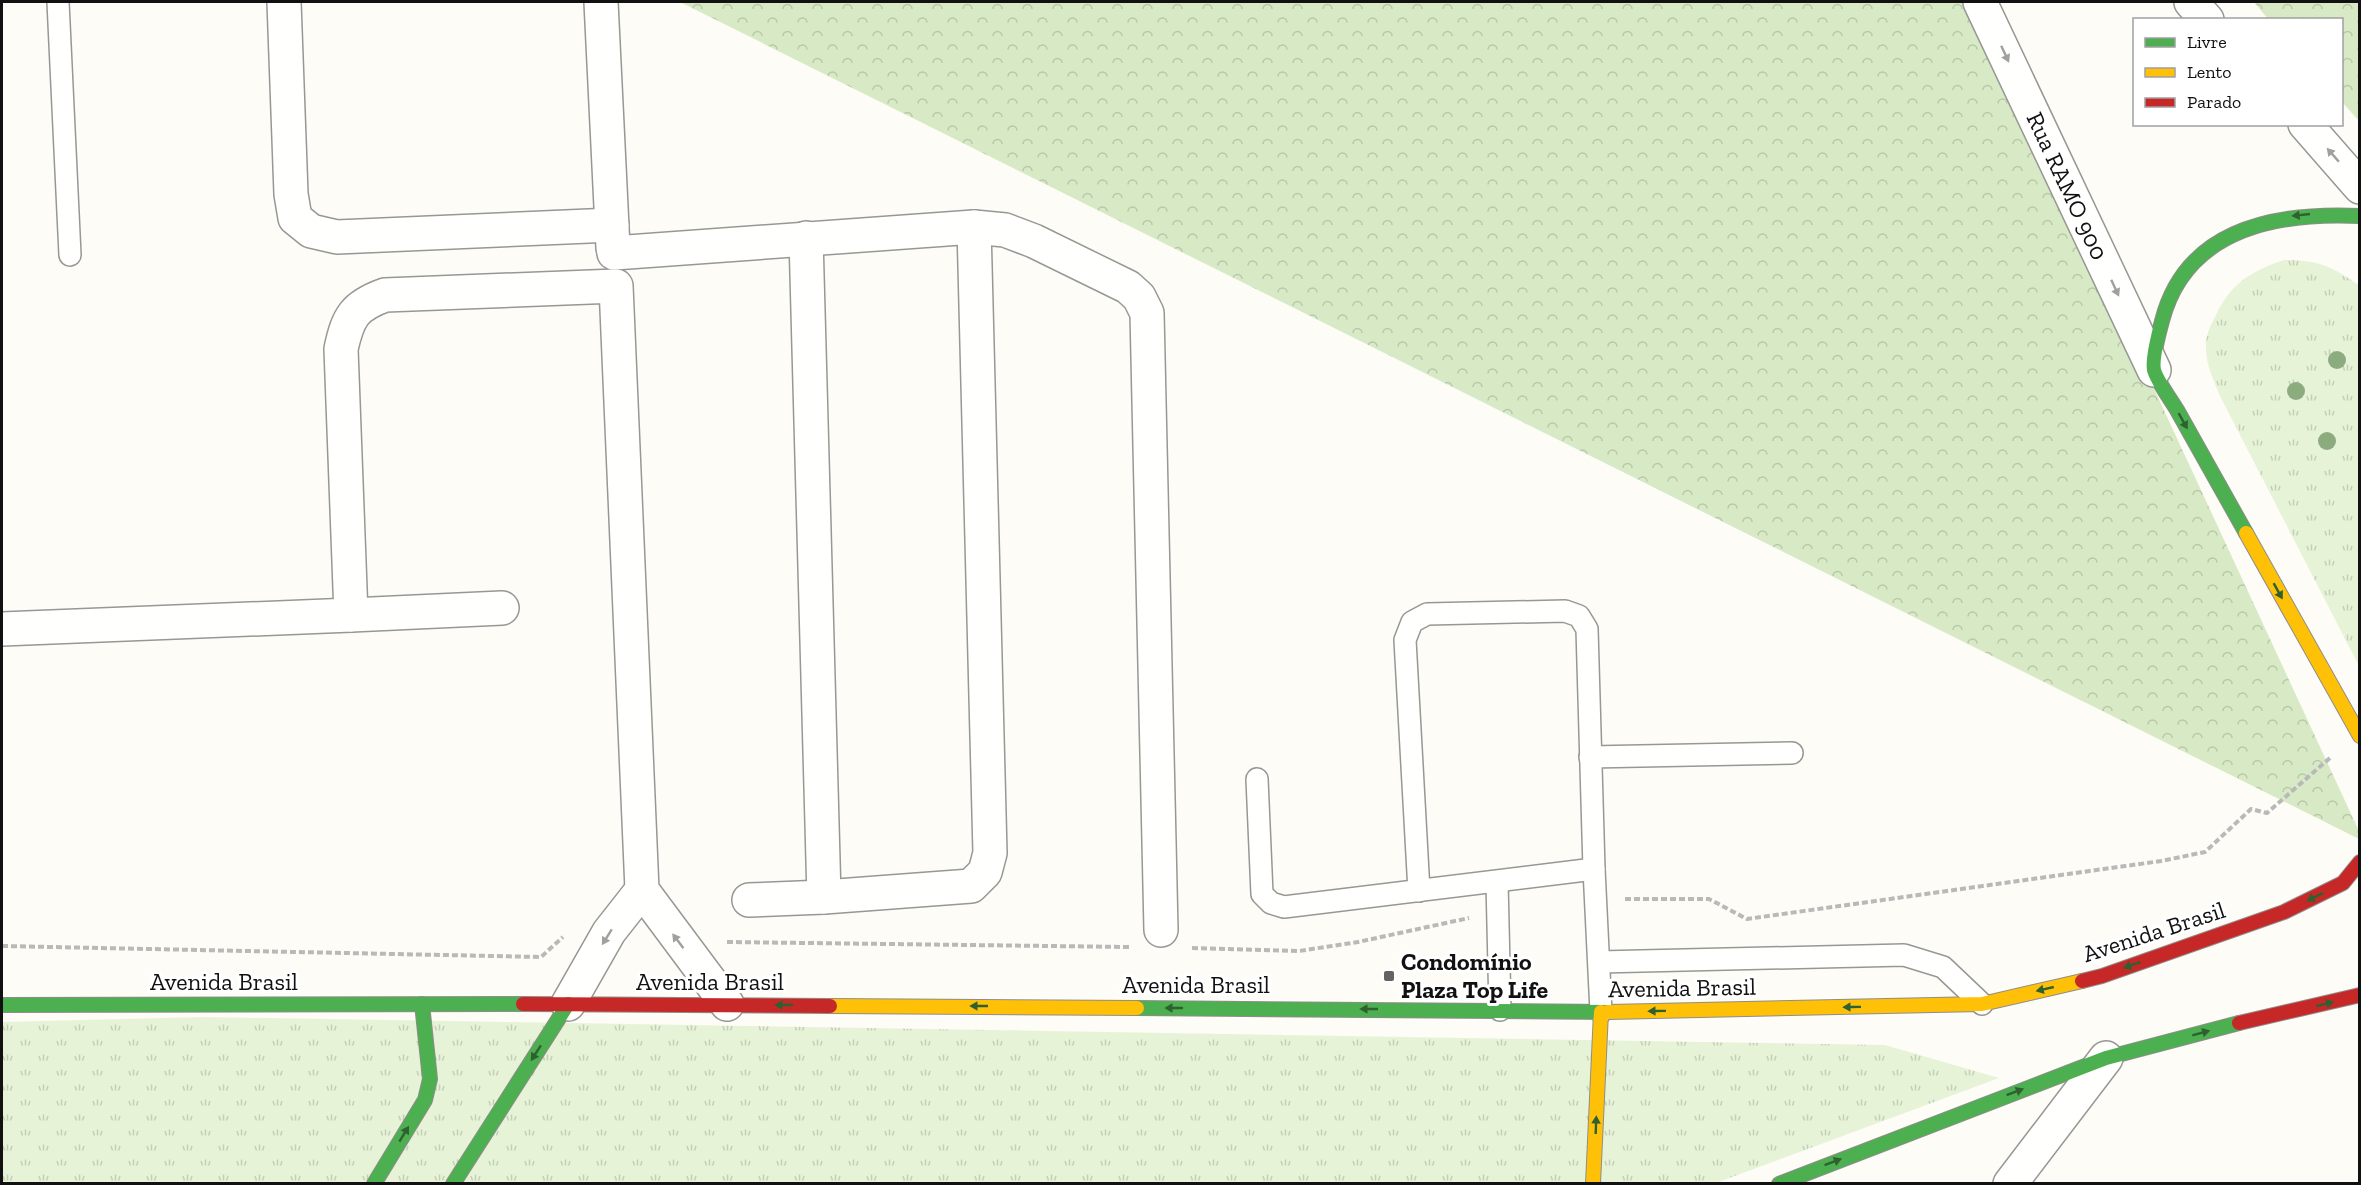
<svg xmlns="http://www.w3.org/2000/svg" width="2361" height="1185" viewBox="0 0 2361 1185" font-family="'Zilla Slab',serif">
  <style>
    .grass { fill: url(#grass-tufts) }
    .forest { fill: url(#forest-crowns) }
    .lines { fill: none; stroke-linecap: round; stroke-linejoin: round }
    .lane-casing { stroke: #979795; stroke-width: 24 }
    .street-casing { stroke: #979795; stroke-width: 36 }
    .fast-casing { stroke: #8e8d8b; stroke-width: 16 }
    .slow-casing { stroke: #8e8d8b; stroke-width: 16 }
    .jam-casing { stroke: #8e8d8b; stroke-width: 16 }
    .path { stroke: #b9b9b8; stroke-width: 4; stroke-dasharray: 6 3; stroke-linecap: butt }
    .lane { stroke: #fffffe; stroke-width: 21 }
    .street { stroke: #fffffe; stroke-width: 33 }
    .fast { stroke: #4caf50; stroke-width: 14 }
    .slow { stroke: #ffc107; stroke-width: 14 }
    .jam { stroke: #c62828; stroke-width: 14 }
    .tree { fill: #8cac80 }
    .oneway { fill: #a0a09f }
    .oneway2 { fill: #2e6030 }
    .poi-dot { fill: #646362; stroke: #fff; stroke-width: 2 }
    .labels { text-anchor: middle; stroke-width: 6; stroke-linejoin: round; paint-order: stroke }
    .street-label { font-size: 24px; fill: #111; stroke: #fff }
    .poi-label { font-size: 24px; font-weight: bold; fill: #111; stroke: #fff; text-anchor: start }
  </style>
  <defs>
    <pattern id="grass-tufts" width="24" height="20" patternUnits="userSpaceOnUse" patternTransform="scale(1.5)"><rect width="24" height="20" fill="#e7f3d7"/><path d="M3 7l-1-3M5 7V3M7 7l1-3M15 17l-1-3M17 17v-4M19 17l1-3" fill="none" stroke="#c5cfb8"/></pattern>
    <pattern id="forest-crowns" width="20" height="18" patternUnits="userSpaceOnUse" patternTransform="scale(1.5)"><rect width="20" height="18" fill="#d8eac5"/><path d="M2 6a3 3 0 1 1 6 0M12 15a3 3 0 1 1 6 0" fill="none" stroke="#b8c8a8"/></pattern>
  </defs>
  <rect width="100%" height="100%" fill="#fdfcf7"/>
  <g class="grass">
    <path d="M2284,260C2320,260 2330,266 2359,285V666L2220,396C2214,381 2206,365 2206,348C2205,337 2210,326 2215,317C2230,284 2251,271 2284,260Z"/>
    <polygon points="203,1017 1885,1045 1999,1078 1716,1183 2,1184 2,1022"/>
  </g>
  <g class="forest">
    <polygon points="680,2 1964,2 2105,283 2359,831 2359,839"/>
    <polygon points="2254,2 2359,2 2359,121 2342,102 2342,20 2268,19"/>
  </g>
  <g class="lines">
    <g class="lane-casing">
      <g id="lane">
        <polyline points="58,2 70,255"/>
        <polyline points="1590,757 1792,753"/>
        <polyline points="1257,779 1262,894 1271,903 1284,907 1594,869"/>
        <polyline points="1497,882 1500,1010"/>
        <polyline points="1419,891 1405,640 1412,622 1427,614 1565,611 1579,616 1587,629 1594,869 1601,1012"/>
        <polyline points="1599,962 1904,955 1943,967 1982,1004"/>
      </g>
    </g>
    <g class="street-casing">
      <g id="street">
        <polyline points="284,2 291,194 295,218 311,231 337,237 612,225"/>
        <polyline points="601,2 613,248"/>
        <polyline points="1980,2 2154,370"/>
        <polyline points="2191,2 2207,20"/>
        <polyline points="2305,124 2360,187"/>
        <polyline points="806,238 824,897"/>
        <polyline points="614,253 974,227 1005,230 1034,241 1128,287 1139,297 1147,313 1161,930"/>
        <polyline points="351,615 502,608"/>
        <path d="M2,629L351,615L341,349C348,317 354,306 385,295L616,286L642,890L727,1004"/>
        <polyline points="749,900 824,897 971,886 985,872 990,853 974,227"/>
        <polyline points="568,1004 609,932 642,890"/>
        <polyline points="2010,1184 2106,1058"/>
      </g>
    </g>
    <g class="fast-casing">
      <g id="fast">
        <path d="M2246,533C2223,492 2200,451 2177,410C2171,400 2157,381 2154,370C2152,360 2159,332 2162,321C2186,228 2277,212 2360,216"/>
        <polyline points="2,1005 523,1004"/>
        <polyline points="1137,1008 1608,1012"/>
        <polyline points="374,1184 425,1100 430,1079 422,1004"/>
        <polyline points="453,1184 568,1004"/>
        <polyline points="1779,1184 2106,1058 2239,1023"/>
      </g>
    </g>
    <g class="slow-casing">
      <g id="slow">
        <polyline points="2246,533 2360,736"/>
        <polyline points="830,1006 1137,1008"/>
        <polyline points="1608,1012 1982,1004 2082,981"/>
        <polyline points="1593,1184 1601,1012"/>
      </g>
    </g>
    <g class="jam-casing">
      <g id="jam">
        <polyline points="2082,981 2102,976 2284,912 2343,883 2360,862"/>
        <polyline points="523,1004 830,1006"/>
        <polyline points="2239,1023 2360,995"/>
      </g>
    </g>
    <g class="path">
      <polyline points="1625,899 1709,899 1747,919 2161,861 2205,852 2251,809 2267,813 2331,757"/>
      <polyline points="727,942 1130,947"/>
      <polyline points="2,946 541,957 563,937"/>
      <polyline points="1192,948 1299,951 1358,942 1469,918"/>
    </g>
    <use href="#lane" class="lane"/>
    <use href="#street" class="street"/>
    <use href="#fast" class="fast"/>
    <use href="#slow" class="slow"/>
    <use href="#jam" class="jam"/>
  </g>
  <g class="tree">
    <circle cx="2337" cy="360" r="9"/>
    <circle cx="2296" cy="391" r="9"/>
    <circle cx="2327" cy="441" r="9"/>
  </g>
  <defs><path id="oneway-solid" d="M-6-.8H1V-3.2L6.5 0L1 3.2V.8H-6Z" transform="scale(1.5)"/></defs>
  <g class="oneway">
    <use href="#oneway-solid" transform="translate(2005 54) rotate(65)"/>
    <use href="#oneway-solid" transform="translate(2333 155) rotate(-131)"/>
    <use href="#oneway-solid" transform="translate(2115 288) rotate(65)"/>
    <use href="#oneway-solid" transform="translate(607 937) rotate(122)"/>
    <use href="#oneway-solid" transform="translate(678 941) rotate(-127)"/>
  </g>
  <g class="oneway2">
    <use href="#oneway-solid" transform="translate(2301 215) rotate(174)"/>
    <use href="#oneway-solid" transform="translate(2183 421) rotate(61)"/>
    <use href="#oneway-solid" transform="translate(2278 591) rotate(61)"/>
    <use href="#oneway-solid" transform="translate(2315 897) rotate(154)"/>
    <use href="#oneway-solid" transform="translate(2132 965) rotate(161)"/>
    <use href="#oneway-solid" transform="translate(2045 989) rotate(167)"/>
    <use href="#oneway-solid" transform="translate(2325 1004) rotate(-14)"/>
    <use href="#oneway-solid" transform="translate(784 1005) rotate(-180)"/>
    <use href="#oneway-solid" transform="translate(979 1006) rotate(-180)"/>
    <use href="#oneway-solid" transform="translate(1852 1007) rotate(179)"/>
    <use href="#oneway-solid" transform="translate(1174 1008) rotate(-180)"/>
    <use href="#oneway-solid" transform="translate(1369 1009) rotate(-180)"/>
    <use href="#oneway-solid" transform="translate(1657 1011) rotate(179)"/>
    <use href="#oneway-solid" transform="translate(2201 1033) rotate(-15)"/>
    <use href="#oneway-solid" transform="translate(536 1053) rotate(123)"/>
    <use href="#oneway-solid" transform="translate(2015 1092) rotate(-21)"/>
    <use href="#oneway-solid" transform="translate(1596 1125) rotate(-88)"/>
    <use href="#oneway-solid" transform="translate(404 1134) rotate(-59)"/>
    <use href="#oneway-solid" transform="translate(1833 1162) rotate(-21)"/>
  </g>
  <rect class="poi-dot" x="1383" y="970" width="12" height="12" rx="3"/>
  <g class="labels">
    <g class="street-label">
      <text transform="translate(2067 186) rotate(65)" y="8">Rua RAMO 900</text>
      <text transform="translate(2154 932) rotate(-18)" y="8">Avenida Brasil</text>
      <text x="224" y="990">Avenida Brasil</text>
      <text x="710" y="990">Avenida Brasil</text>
      <text x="1196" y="993">Avenida Brasil</text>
      <text transform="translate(1682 988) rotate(-1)" y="8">Avenida Brasil</text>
    </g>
    <g class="poi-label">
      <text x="1401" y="970">Condomínio<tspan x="1401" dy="28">Plaza Top Life</tspan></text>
    </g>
  </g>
  <rect width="2361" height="1185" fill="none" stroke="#111111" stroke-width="6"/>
  <rect x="2133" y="18" width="210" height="108" fill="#ffffff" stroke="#a0a0a0" stroke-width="1.5"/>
  <rect x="2145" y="38" width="30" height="9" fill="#4caf50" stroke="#a0a0a0" stroke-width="1.5"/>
  <text x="2187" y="48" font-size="18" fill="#111111">Livre</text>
  <rect x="2145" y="68" width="30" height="9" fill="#ffc107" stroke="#a0a0a0" stroke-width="1.5"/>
  <text x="2187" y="78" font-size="18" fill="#111111">Lento</text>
  <rect x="2145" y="98" width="30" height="9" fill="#c62828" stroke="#a0a0a0" stroke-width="1.5"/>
  <text x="2187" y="108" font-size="18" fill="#111111">Parado</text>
</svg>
